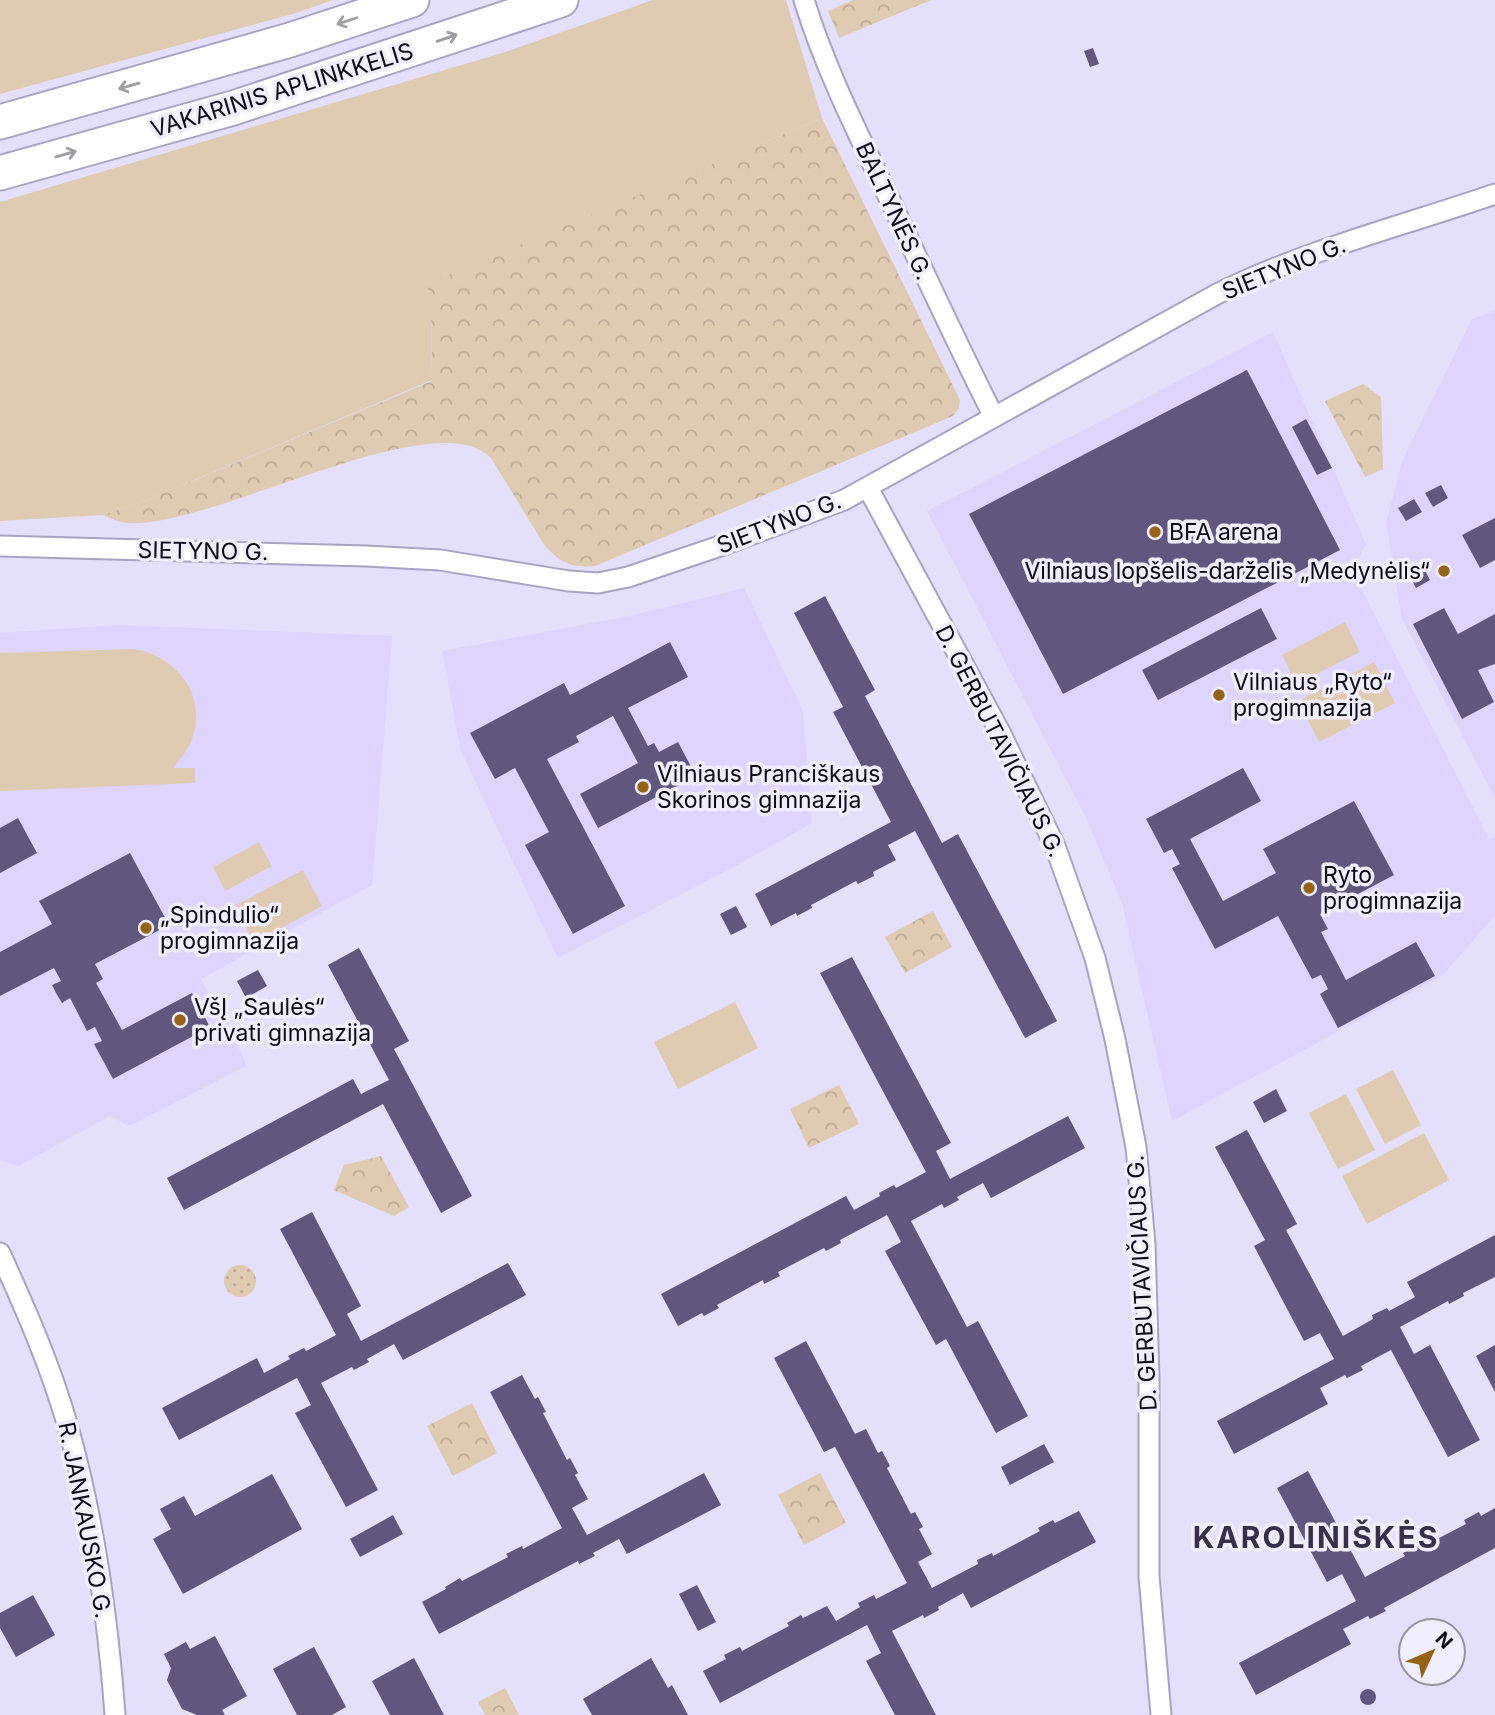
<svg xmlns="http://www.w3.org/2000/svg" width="1495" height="1715" viewBox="0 0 1495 1715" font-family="Inter,sans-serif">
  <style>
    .built { fill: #ded5fe }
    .grass { fill: #dfcbb1 }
    .forest { fill: url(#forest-crowns) }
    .garden { fill: url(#garden-dots) }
    .building { fill: #60577e }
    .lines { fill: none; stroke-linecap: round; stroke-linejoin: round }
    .minor-casing { stroke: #a9a3c3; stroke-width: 23 }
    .trunk-casing { stroke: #a9a3c3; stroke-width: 37 }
    .minor { stroke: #fff; stroke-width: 19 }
    .trunk { stroke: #fff; stroke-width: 33 }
    .oneway { stroke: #9e9da2 }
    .poi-dot { fill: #956315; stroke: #f0eefc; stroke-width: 2.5 }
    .labels { text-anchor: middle; stroke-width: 7; stroke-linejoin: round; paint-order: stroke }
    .street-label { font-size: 23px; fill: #0d0b16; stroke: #f0eefc }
    .poi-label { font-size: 23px; fill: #0d0b16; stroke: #f0eefc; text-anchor: start }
    .district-label { font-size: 30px; font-weight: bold; letter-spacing: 2px; fill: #37304b; stroke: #f0eefc }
  </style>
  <defs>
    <pattern id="forest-crowns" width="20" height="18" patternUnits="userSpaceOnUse" patternTransform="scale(1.75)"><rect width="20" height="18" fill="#dfcbb1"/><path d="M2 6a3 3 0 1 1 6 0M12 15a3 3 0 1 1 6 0" fill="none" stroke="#bead98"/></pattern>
    <pattern id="garden-dots" width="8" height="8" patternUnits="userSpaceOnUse" patternTransform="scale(1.75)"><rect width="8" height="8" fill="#dfcbb1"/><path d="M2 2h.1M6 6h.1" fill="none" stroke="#bead98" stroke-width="1.8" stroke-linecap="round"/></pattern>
  </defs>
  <rect width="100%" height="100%" fill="#e4dffa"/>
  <g class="built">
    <polygon points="1495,311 1495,798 1402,619 1386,523 1403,459 1472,319"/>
    <polygon points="1273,332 1366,544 1352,570 1489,839 1495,837 1495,915 1443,975 1172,1121 1122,903 1087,820 927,511"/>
    <polygon points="744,588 803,711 812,823 732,868 558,958 461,751 442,651 625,617"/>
    <polygon points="119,625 392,636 372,885 201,979 243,1056 246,1066 129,1126 110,1116 18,1166 1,1161 0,1158 0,633"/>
  </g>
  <g class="grass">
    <polygon points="0,0 333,0 296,13 0,94"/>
    <polygon points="653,0 786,0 822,118 428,284 431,304 432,380 147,500 103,515 0,521 0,202 502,53"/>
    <polygon points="1345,622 1360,652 1297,684 1282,655"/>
    <path d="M134,649C175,655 207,695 193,736C189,749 181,758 173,768H195V783L0,791V653Z"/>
    <polygon points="1374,662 1395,703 1319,742 1298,701"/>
    <polygon points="259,842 272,866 225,891 213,867"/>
    <polygon points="303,870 322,906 254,943 234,906"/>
    <polygon points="735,1002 758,1048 678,1089 654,1042"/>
    <polygon points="1393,1070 1421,1125 1385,1144 1356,1089"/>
    <polygon points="1346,1094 1375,1150 1338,1169 1309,1113"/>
    <polygon points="1424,1133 1449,1180 1367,1224 1342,1176"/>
  </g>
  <g class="forest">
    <polygon points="853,0 931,0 839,38 828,11"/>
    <path d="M822,118L960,400L959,408L953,416L595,566C571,568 561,563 545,546L491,458C436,400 210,529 128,523C120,523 111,518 103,515L147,500L432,381L431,304L427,284Z"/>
    <polygon points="1363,384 1381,397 1383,469 1365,477 1325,401"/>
    <polygon points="933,911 952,947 905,973 885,937"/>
    <polygon points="839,1085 859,1124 809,1148 790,1109"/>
    <polygon points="381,1156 409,1207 394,1216 334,1190 344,1165"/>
    <polygon points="472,1403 497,1453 453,1476 427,1426"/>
    <polygon points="820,1473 846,1523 804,1545 778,1495"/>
    <polygon points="505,1688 519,1715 485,1715 478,1702"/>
  </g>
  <circle class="garden" cx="240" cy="1281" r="16"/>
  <g class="building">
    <polygon points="1093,48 1099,64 1090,67 1084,51"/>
    <polygon points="1247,370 1340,550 1063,694 969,514"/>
    <polygon points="1306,419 1332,468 1317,475 1292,427"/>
    <polygon points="1441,485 1448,498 1433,507 1425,493"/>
    <polygon points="1414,499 1422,512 1406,521 1398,508"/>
    <polygon points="1495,518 1495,560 1480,568 1462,535"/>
    <polygon points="1422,565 1430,580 1416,588 1408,573"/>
    <polygon points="825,596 875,690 865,696 942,843 958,834 1057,1021 1025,1038 915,831 888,845 896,860 873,872 874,876 858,884 856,881 811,905 812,908 797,916 796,913 771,926 755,894 891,822 833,712 843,707 794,613"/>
    <polygon points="1261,608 1277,639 1158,700 1142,670"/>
    <polygon points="1444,608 1458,634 1495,614 1495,664 1478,670 1494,702 1462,719 1413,624"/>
    <polygon points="670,642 688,677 628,708 648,746 654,743 659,752 678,742 696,776 598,828 580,794 638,763 613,716 576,736 579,742 547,759 625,906 573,934 525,845 549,832 515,768 495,779 470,733 564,683 570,695"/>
    <polygon points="1243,768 1261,801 1190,839 1223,901 1276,873 1263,849 1354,801 1394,875 1320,914 1328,929 1321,932 1346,980 1416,942 1435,976 1338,1028 1320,994 1328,989 1321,975 1312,979 1278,916 1215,949 1172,868 1180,864 1172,849 1164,853 1146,819"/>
    <polygon points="18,818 37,853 0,873 0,828"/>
    <polygon points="130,853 169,925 95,964 103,979 96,983 122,1030 192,993 210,1027 113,1079 94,1044 102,1041 95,1027 87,1031 70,998 62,1003 56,993 52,985 61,981 54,968 0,996 0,952 52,924 39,901"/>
    <polygon points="736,906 747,927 731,935 720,914"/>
    <polygon points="359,948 409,1041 394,1049 472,1196 441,1213 383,1104 184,1210 167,1178 353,1079 361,1094 389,1080 328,965"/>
    <polygon points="852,957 951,1143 936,1151 950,1179 1068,1116 1085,1148 991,1198 983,1183 957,1197 959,1200 944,1208 942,1204 911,1221 967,1327 978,1321 1028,1416 996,1433 946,1339 936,1345 885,1251 901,1242 887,1215 840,1240 841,1243 826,1251 824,1248 778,1272 780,1276 764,1284 763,1280 717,1305 719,1308 704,1316 702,1313 678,1326 661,1294 846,1196 854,1210 880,1196 879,1193 894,1185 896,1188 926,1172 820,973"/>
    <polygon points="258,970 267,986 246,998 237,981"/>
    <polygon points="1276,1089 1287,1111 1264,1123 1253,1102"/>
    <polygon points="1247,1130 1297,1224 1286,1230 1343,1336 1373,1319 1372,1315 1387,1308 1389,1311 1415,1297 1407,1282 1495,1235 1495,1277 1463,1293 1464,1296 1449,1304 1448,1301 1400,1327 1414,1354 1430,1345 1480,1440 1448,1457 1391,1350 1361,1366 1363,1370 1347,1378 1345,1375 1320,1388 1328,1404 1234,1454 1217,1421 1334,1359 1320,1333 1304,1341 1254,1246 1265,1240 1215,1147"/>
    <polygon points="312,1212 361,1306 347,1314 361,1341 508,1263 526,1295 403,1360 394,1344 367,1359 369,1362 354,1370 352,1367 321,1383 378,1490 346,1507 295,1413 311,1405 297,1378 179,1440 162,1408 257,1358 264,1373 290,1359 288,1356 304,1348 306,1351 336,1335 280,1229"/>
    <polygon points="806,1341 855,1434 866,1429 878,1453 882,1451 890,1466 887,1468 911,1514 915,1512 923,1527 919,1529 932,1554 918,1562 932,1588 978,1564 977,1560 992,1553 993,1556 1040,1531 1038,1528 1053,1520 1055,1523 1079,1511 1096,1542 971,1608 963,1593 938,1607 939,1610 924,1618 923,1615 892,1631 936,1715 895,1715 866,1661 881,1653 867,1625 720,1703 703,1671 726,1659 724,1655 740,1647 742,1651 789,1626 787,1623 801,1615 803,1618 827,1606 836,1621 860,1607 858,1603 874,1595 876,1599 907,1583 835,1447 824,1452 774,1358"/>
    <polygon points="1495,1345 1495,1392 1476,1356"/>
    <polygon points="522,1375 535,1399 538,1397 546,1412 543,1413 567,1460 570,1458 578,1473 575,1475 588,1499 572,1508 587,1535 704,1473 721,1505 627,1554 619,1539 593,1553 595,1556 579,1564 578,1561 439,1634 422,1602 446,1589 445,1587 460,1578 462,1581 508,1557 506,1554 522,1546 523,1549 562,1528 490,1392"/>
    <polygon points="1044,1444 1054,1462 1010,1485 1001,1467"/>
    <polygon points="1308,1471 1365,1577 1405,1556 1403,1553 1418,1545 1420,1548 1466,1524 1464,1520 1479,1512 1481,1516 1495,1508 1495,1548 1384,1608 1386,1611 1370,1619 1368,1616 1343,1629 1351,1644 1256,1695 1239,1663 1356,1601 1342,1574 1327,1582 1277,1488"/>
    <polygon points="272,1474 302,1529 183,1594 153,1539 171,1529 160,1509 184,1496 195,1516"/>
    <polygon points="393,1515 403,1534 360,1557 350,1539"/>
    <polygon points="697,1585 716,1622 698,1631 679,1594"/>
    <polygon points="33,1595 55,1635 16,1657 0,1628 0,1613"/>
    <polygon points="215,1636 247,1696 222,1710 225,1715 197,1715 182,1709 167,1680 171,1668 164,1654 186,1642 190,1649"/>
    <polygon points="314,1647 346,1707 332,1715 297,1715 273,1669"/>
    <polygon points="414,1658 444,1715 390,1715 372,1681"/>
    <polygon points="651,1658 668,1688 672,1685 688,1715 592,1715 583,1699"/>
    <circle cx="1368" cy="1697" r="8"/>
  </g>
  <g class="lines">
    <g class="minor-casing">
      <g id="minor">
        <path d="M804,0C825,68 857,132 888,196C923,270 957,344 994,417"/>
        <polyline points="868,488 1000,732 1055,846 1095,958 1115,1039 1136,1147 1145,1244 1149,1380 1149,1576 1161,1715"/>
        <path d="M0,546L366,556L440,560L569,581L598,583L628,577L726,544L844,500L1217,294C1306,250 1402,226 1495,194"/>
        <path d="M0,1253C26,1310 51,1367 68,1427C94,1519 108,1619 115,1715"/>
      </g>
    </g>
    <g class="trunk-casing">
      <g id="trunk">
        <polyline points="0,122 290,40 412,0"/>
        <polyline points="0,173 233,108 561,0"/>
      </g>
    </g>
    <use href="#minor" class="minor"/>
    <use href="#trunk" class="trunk"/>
  </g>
  <defs><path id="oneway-shaft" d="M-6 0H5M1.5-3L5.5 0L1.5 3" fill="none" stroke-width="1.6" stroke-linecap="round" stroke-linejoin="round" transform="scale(1.75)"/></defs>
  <g class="oneway">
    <use href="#oneway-shaft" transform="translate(347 21) rotate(162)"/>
    <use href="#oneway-shaft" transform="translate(447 38) rotate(-19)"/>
    <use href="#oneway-shaft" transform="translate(129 86) rotate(164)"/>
    <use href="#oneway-shaft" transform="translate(66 154) rotate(-16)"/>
  </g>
  <g class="poi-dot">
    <circle cx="1155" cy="532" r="7"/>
    <circle cx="1444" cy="571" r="7"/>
    <circle cx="1219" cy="695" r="7"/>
    <circle cx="643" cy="787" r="7"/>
    <circle cx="1309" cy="888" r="7"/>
    <circle cx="146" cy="928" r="7"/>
    <circle cx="180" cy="1020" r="7"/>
  </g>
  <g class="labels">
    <g class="street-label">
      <text transform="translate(282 90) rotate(-17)" y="8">VAKARINIS APLINKKELIS</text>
      <text transform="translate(894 211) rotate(65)" y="8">BALTYNĖS G.</text>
      <text transform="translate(1284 268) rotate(-22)" y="8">SIETYNO G.</text>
      <text transform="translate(779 523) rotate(-21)" y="8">SIETYNO G.</text>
      <text transform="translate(203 551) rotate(1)" y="8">SIETYNO G.</text>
      <text transform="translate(1000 741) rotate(63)" y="8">D. GERBUTAVIČIAUS G.</text>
      <text transform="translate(1142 1283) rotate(-93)" y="8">D. GERBUTAVIČIAUS G.</text>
      <text transform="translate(85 1520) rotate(79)" y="8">R. JANKAUSKO G.</text>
    </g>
    <g class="poi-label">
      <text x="1169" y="540">BFA arena</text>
      <text x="1430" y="579" text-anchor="end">Vilniaus lopšelis-darželis „Medynėlis“</text>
      <text x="1233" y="690">Vilniaus „Ryto“<tspan x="1233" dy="26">progimnazija</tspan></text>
      <text x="657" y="782">Vilniaus Pranciškaus<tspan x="657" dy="26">Skorinos gimnazija</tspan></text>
      <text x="1323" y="883">Ryto<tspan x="1323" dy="26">progimnazija</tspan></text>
      <text x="160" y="923">„Spindulio“<tspan x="160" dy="26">progimnazija</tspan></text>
      <text x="194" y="1015">VšĮ „Saulės“<tspan x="194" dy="26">privati gimnazija</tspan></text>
    </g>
    <g class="district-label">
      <text x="1316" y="1548">KAROLINIŠKĖS</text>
    </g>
  </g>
  <g transform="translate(1432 1652) rotate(46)"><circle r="33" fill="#f0eefc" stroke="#9593a0" stroke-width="2"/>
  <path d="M0-5L12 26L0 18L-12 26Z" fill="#956315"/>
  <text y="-10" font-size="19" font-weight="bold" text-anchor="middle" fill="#0d0b16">N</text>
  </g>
</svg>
